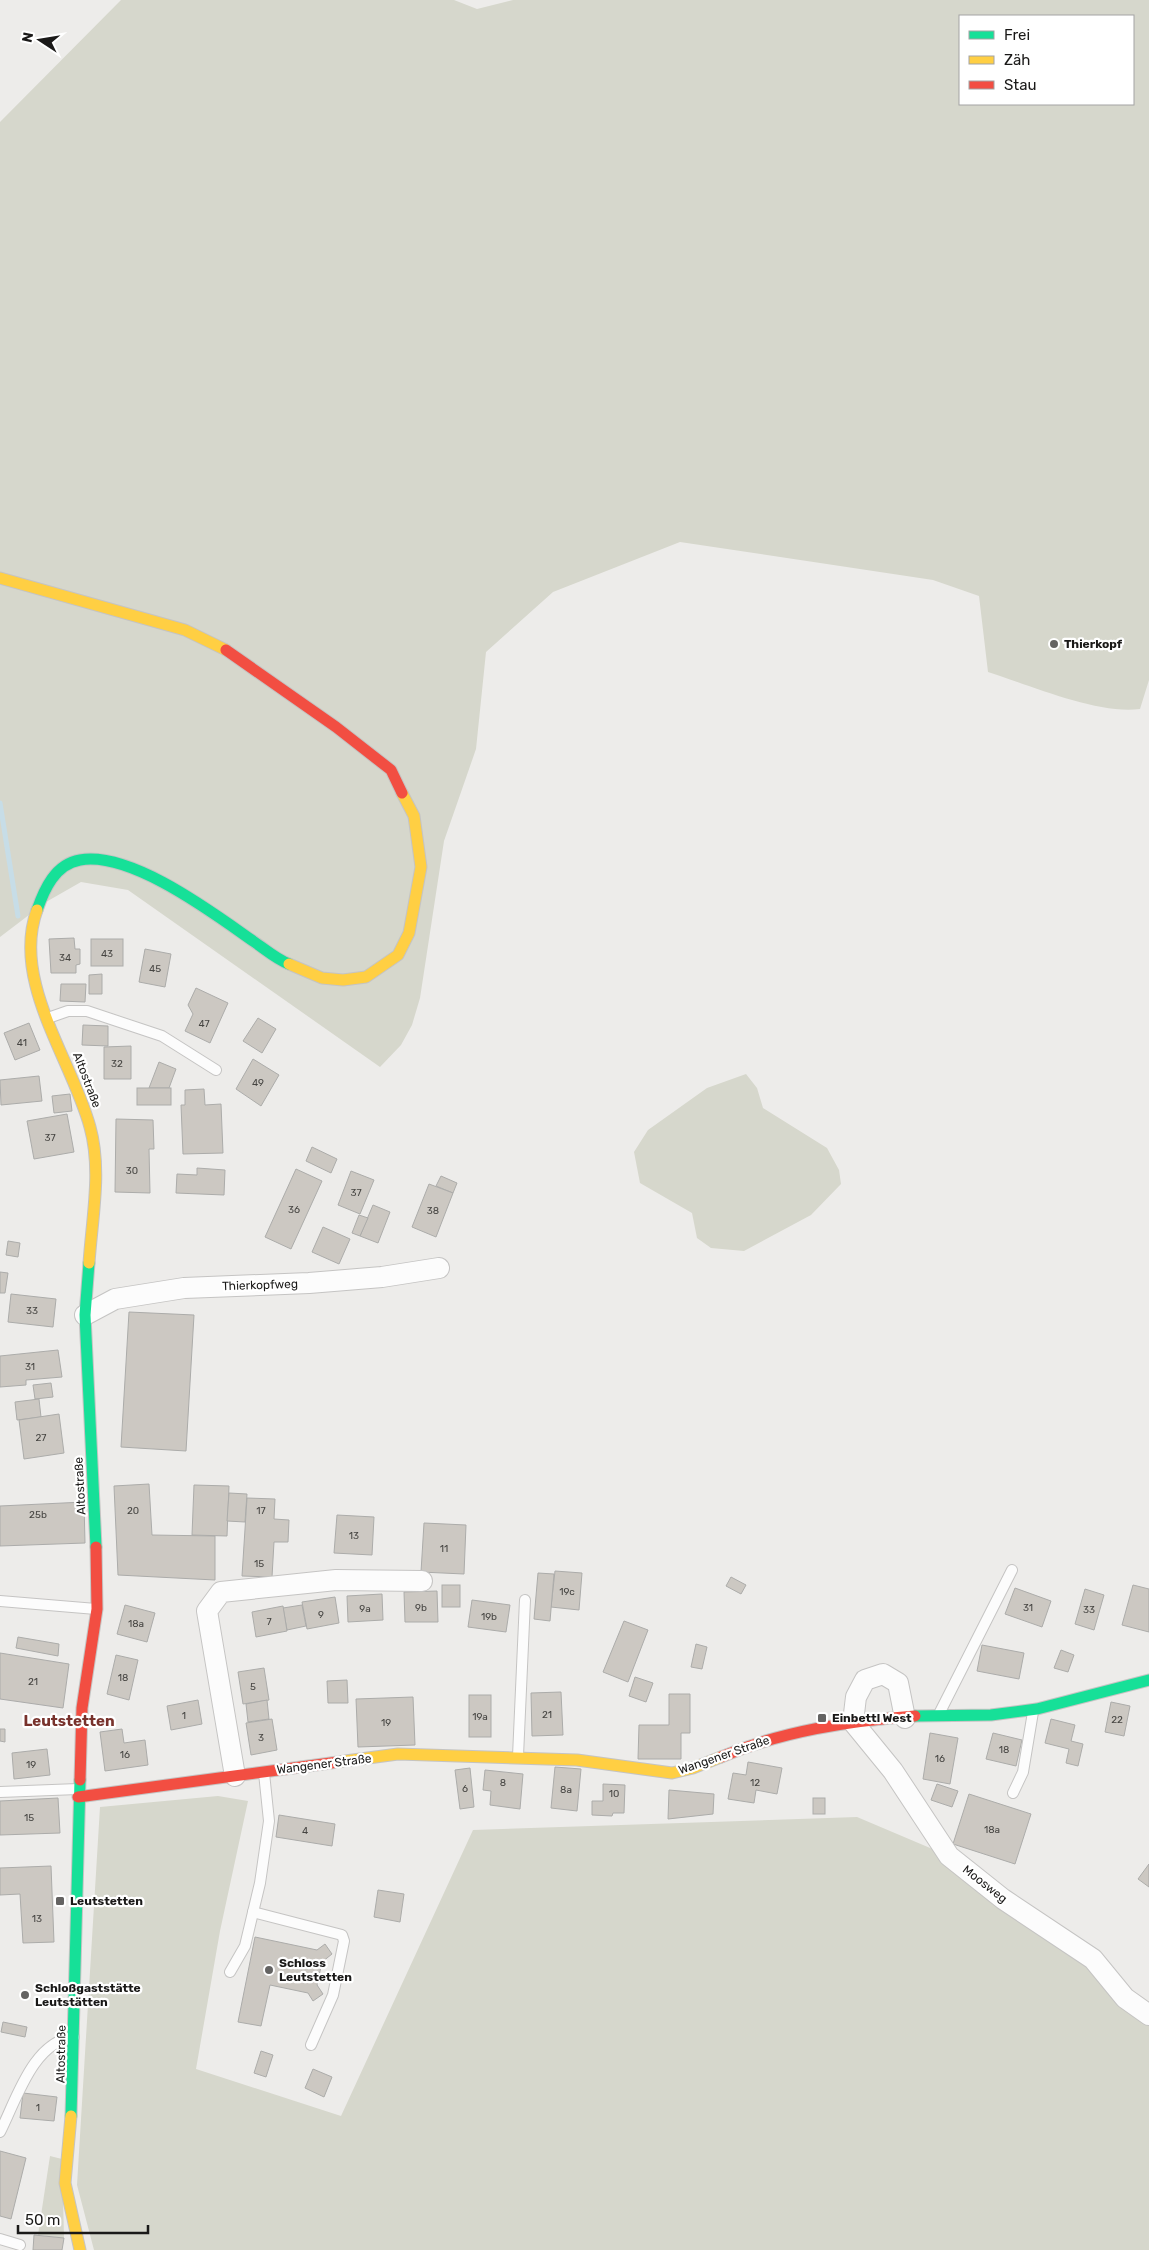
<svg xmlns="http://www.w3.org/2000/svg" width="1149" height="2250" viewBox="0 0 1149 2250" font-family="Rubik,sans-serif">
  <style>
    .green { fill: #d6d7cc; fill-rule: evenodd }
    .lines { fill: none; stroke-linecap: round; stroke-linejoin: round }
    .stream { stroke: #c7dde7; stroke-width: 5 }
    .building { fill: #ccc8c2; stroke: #acacaa }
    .lane-casing { stroke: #c5c4c3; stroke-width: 12 }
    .street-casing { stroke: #c5c4c3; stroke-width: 22 }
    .fast-casing { stroke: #c5c4c3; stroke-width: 13 }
    .slow-casing { stroke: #c5c4c3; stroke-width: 13 }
    .jam-casing { stroke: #c5c4c3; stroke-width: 13 }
    .lane { stroke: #fcfcfc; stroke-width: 10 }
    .street { stroke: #fcfcfc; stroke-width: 20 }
    .fast { stroke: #16e098; stroke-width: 11 }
    .slow { stroke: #ffcf43; stroke-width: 11 }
    .jam { stroke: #f24e42; stroke-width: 11 }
    .poi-dot { fill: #646362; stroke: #fff; stroke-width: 2 }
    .labels { text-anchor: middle; stroke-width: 4.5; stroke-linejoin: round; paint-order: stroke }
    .number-label { font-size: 10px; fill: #464542 }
    .poi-label { font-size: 12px; font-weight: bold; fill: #1a1918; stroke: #fff; text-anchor: start }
    .street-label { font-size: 12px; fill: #1a1918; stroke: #fff }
    .quarter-label { font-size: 15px; font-weight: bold; fill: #78322c; stroke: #fff }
  </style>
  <rect width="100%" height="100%" fill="#edecea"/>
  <g class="green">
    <path d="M121,0H454L477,9L513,0H1149V680L1140,709C1098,715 1029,685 988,672L979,596L933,580L680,542L553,592L486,652L476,749L444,841L420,998L412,1025L401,1045L380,1067L128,890L81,882L46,902L0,937V122ZM960,16H1133V104H960Z"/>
    <polygon points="746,1074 757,1088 763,1108 827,1148 839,1170 841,1184 811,1215 744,1251 711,1248 697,1238 692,1213 640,1183 634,1152 648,1130 707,1088"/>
    <polygon points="218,1796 248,1801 220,1931 196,2069 341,2116 473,1830 857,1817 949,1856 1149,2015 1149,2250 94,2250 77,2185 100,1807"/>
    <polygon points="50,2156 62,2159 64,2238 38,2235"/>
  </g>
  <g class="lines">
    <polyline class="stream" points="0,803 18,916"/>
  </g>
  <g class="building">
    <polygon points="74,938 75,949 80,949 80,964 76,965 76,973 51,973 49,939"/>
    <rect x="91" y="939" width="32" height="27"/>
    <polygon points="145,949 171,954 165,987 139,982"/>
    <polygon points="102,974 102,994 89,994 89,975"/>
    <polygon points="61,984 86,984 85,1002 60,1001"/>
    <polygon points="196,988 228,1003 210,1043 185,1031 193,1014 188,1005"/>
    <polygon points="258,1018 276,1029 262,1053 243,1041"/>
    <polygon points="29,1023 40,1050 15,1060 4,1033"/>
    <polygon points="83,1025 108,1026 108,1046 82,1045"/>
    <polygon points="131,1046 131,1079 104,1079 104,1047"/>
    <polygon points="253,1059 279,1075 261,1106 236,1089"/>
    <polygon points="159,1062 176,1069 169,1088 149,1088"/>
    <polygon points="39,1076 42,1101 1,1105 0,1080"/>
    <rect x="137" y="1088" width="34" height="17"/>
    <polygon points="204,1089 205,1105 221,1104 223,1153 183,1154 181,1105 185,1105 185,1090"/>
    <polygon points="70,1094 72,1111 54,1113 52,1096"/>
    <polygon points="67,1114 74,1152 34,1159 27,1121"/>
    <polygon points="116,1119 153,1120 154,1149 149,1149 150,1193 115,1192"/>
    <polygon points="312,1147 337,1159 331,1173 306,1161"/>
    <polygon points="197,1168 225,1170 224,1195 176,1193 177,1174 197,1175"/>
    <polygon points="296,1169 322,1181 291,1249 265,1237"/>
    <polygon points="351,1171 374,1180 360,1214 338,1205"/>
    <polygon points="441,1176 457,1183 453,1193 436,1186"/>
    <polygon points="429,1184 453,1193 436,1237 412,1227"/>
    <polygon points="373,1205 390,1212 378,1243 360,1236"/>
    <polygon points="359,1215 368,1218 360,1236 352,1233"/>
    <polygon points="323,1227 350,1239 339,1264 312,1252"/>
    <polygon points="8,1241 20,1243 18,1257 6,1255"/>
    <polygon points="0,1272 8,1273 5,1293 0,1293"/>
    <polygon points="11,1294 56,1299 53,1327 8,1322"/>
    <polygon points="129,1312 194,1315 186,1451 121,1447"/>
    <polygon points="58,1350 62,1377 26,1380 26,1385 0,1387 0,1356"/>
    <polygon points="51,1383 53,1397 35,1399 33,1385"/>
    <polygon points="39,1399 41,1417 17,1420 15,1402"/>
    <polygon points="59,1414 64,1453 24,1459 19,1420"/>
    <polygon points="149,1484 152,1535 215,1536 215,1580 118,1575 114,1486"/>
    <polygon points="194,1485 229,1486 227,1536 192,1535"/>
    <polygon points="229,1493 247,1494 245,1522 227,1521"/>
    <polygon points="247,1498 275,1499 274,1519 289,1520 288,1542 274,1542 272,1577 242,1576"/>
    <polygon points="84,1502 85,1543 0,1546 0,1506"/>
    <polygon points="337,1515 374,1517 372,1555 334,1553"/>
    <polygon points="424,1523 466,1525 464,1574 421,1572"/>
    <polygon points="555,1571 582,1573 579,1610 551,1607"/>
    <polygon points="538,1573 554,1574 550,1621 534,1619"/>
    <polygon points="731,1577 746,1585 741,1594 726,1586"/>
    <rect x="442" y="1585" width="18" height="22"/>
    <polygon points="1133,1585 1149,1589 1149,1632 1122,1625"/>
    <polygon points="1015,1588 1051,1601 1042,1627 1005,1614"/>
    <polygon points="1085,1589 1104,1595 1094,1630 1075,1624"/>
    <polygon points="437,1591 438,1622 405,1622 404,1592"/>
    <polygon points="382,1594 383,1620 348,1622 347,1596"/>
    <polygon points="335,1597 339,1623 307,1629 302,1602"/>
    <polygon points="472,1600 510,1605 506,1632 468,1627"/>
    <polygon points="125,1605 155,1613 147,1642 117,1634"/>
    <polygon points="302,1605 306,1626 287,1630 283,1608"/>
    <polygon points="283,1606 287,1631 256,1637 252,1612"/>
    <polygon points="624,1621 648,1630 628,1682 603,1672"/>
    <polygon points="18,1637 59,1644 58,1656 16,1648"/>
    <polygon points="696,1644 707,1647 702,1669 691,1667"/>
    <polygon points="982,1645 1024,1653 1019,1679 977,1671"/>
    <polygon points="1061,1650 1074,1655 1068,1672 1054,1668"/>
    <polygon points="0,1653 69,1664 63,1708 0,1699"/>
    <polygon points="116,1655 138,1660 129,1700 107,1694"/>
    <polygon points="264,1668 269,1700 243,1704 238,1672"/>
    <polygon points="635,1677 653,1683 646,1702 629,1696"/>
    <polygon points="347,1680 348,1703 328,1703 327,1681"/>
    <polygon points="561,1692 563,1735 532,1736 531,1693"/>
    <polygon points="669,1694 690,1694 690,1733 681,1733 681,1759 638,1759 639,1725 669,1725"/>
    <rect x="469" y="1695" width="22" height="42"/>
    <polygon points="413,1697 415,1745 358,1747 356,1699"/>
    <polygon points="198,1700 202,1724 171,1730 167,1706"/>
    <polygon points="267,1700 269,1719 248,1722 246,1704"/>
    <polygon points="1111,1702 1130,1706 1124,1736 1105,1732"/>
    <polygon points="272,1719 277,1750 251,1755 246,1723"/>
    <polygon points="1051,1719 1075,1725 1071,1741 1083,1744 1078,1766 1066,1763 1069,1749 1045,1743"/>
    <polygon points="0,1729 5,1729 5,1742 0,1741"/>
    <polygon points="122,1729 124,1743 145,1740 148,1765 105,1771 100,1732"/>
    <polygon points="930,1733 958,1738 950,1784 923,1779"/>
    <polygon points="993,1733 1022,1740 1016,1766 986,1759"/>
    <polygon points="47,1749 50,1775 14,1779 12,1753"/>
    <polygon points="748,1762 782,1768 777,1794 756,1790 754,1803 728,1799 733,1773 746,1775"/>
    <polygon points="555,1767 581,1769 577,1811 551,1808"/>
    <polygon points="470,1768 474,1807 460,1809 455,1770"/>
    <polygon points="485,1770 523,1774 520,1809 490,1805 491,1791 483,1790"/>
    <polygon points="603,1784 625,1785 624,1813 613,1813 612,1816 592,1815 592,1801 603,1801"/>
    <polygon points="937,1784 958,1791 952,1807 931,1800"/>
    <polygon points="669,1790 714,1794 713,1814 668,1819"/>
    <polygon points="969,1794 1031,1814 1015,1864 953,1844"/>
    <polygon points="58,1798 60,1833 0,1835 0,1801"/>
    <rect x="813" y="1798" width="12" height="16"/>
    <polygon points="279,1815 335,1824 332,1846 276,1837"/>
    <polygon points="1149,1864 1149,1887 1138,1879"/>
    <polygon points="51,1866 54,1942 23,1943 20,1894 0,1895 0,1868"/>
    <polygon points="378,1890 404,1894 400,1922 374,1917"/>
    <polygon points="255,1937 317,1950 325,1944 332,1954 322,1962 317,1985 323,1994 313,2001 308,1993 270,1985 261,2026 238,2022"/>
    <polygon points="3,2022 27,2027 25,2037 1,2032"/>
    <polygon points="261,2051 273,2055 266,2077 254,2073"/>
    <polygon points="313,2069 332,2077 324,2097 305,2088"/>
    <polygon points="23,2093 57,2097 54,2121 20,2118"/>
    <polygon points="0,2151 26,2158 11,2219 0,2216"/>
    <polygon points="34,2235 64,2238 62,2250 33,2250"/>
  </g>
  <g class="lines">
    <g class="lane-casing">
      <g id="lane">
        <polyline points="48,1018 68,1011 87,1011 162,1036 216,1070"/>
        <polyline points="0,1601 96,1609"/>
        <polyline points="940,1712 1012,1570"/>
        <polyline points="518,1756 525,1600"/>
        <polyline points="0,1792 78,1789"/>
        <polyline points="1013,1793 1023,1772 1033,1712"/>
        <polyline points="253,1912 342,1935 344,1941 333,1995 311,2045"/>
        <polyline points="230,1972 245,1946 260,1883 269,1821 264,1773"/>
        <path d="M0,2132C16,2101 33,2041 74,2037"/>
        <polyline points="0,2239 20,2245"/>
      </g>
    </g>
    <g class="street-casing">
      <g id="street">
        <polyline points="85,1315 115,1299 184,1288 309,1283 382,1277 439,1268"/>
        <polyline points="905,1718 898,1683 883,1674 865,1680 856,1697 853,1722 893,1771 949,1856 1003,1899 1093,1959 1125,1998 1149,2015"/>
        <polyline points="235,1776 207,1611 221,1592 336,1580 422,1581"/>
      </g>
    </g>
    <g class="fast-casing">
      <g id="fast">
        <path d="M37,910C44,890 55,864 80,860C131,851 213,913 253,941C265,949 276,959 289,964"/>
        <polyline points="89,1263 85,1315 96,1547"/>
        <polyline points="915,1716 991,1715 1037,1709 1149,1680"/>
        <polyline points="71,2116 80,1780"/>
      </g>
    </g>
    <g class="slow-casing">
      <g id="slow">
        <polyline points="0,578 185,630 226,650"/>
        <path d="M37,910C11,981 72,1060 90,1127C102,1170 92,1218 89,1263"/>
        <polyline points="289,964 322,978 343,980 366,977 398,955 409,933 421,867 414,816 402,793"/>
        <polyline points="338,1762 398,1754 577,1760 672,1773 693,1768 721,1757"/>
        <polyline points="71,2116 65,2183 80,2250"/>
      </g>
    </g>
    <g class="jam-casing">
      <g id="jam">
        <polyline points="226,650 336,727 391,770 402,793"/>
        <path d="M721,1757C782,1731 849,1721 915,1716"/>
        <polyline points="80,1780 82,1708 97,1609 96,1547"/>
        <polyline points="78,1797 338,1762"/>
      </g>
    </g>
    <use href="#lane" class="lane"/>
    <use href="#street" class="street"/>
    <use href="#fast" class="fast"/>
    <use href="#slow" class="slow"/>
    <use href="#jam" class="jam"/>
  </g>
  <g class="poi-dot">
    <circle cx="1054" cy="644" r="5"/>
    <rect x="817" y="1713" width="10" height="10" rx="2.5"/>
    <rect x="55" y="1896" width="10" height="10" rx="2.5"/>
    <circle cx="269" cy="1970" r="5"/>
    <circle cx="25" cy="1995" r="5"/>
  </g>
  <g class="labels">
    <g class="number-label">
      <text x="107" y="957">43</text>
      <text x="65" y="961">34</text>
      <text x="155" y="972">45</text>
      <text x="204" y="1027">47</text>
      <text x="22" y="1046">41</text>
      <text x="117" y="1067">32</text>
      <text x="258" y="1086">49</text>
      <text x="50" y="1141">37</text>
      <text x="132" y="1174">30</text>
      <text x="356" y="1196">37</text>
      <text x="294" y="1213">36</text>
      <text x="433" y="1214">38</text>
      <text x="32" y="1314">33</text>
      <text x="30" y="1370">31</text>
      <text x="41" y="1441">27</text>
      <text x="133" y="1514">20</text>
      <text x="261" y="1514">17</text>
      <text x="38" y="1518">25b</text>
      <text x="354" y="1539">13</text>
      <text x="444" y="1552">11</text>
      <text x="259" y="1567">15</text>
      <text x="567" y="1595">19c</text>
      <text x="421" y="1611">9b</text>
      <text x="1028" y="1611">31</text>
      <text x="365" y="1612">9a</text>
      <text x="1089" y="1613">33</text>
      <text x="321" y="1618">9</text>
      <text x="489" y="1620">19b</text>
      <text x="269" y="1625">7</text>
      <text x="136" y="1627">18a</text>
      <text x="123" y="1681">18</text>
      <text x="33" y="1685">21</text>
      <text x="253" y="1690">5</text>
      <text x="547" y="1718">21</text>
      <text x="184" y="1719">1</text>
      <text x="480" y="1720">19a</text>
      <text x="1117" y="1723">22</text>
      <text x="386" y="1726">19</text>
      <text x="261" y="1741">3</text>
      <text x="1004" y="1753">18</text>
      <text x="125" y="1758">16</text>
      <text x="940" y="1762">16</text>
      <text x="31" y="1768">19</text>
      <text x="503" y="1786">8</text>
      <text x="755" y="1786">12</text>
      <text x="465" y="1792">6</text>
      <text x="566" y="1793">8a</text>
      <text x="614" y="1797">10</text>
      <text x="29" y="1821">15</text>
      <text x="992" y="1833">18a</text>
      <text x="305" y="1834">4</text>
      <text x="37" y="1922">13</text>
      <text x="38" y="2111">1</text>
    </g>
    <g class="poi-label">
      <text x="1064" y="648">Thierkopf</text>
      <text x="832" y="1722">Einbettl West</text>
      <text x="70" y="1905">Leutstetten</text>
      <text x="279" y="1967">Schloss<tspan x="279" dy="14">Leutstetten</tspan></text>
      <text x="35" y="1992">Schloßgaststätte<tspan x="35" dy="14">Leutstätten</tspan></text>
    </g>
    <g class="street-label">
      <text transform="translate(87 1080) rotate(69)" y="4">Altostraße</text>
      <text transform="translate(260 1285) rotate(-2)" y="4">Thierkopfweg</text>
      <text transform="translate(80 1486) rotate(-93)" y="4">Altostraße</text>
      <text transform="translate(724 1755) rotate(-19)" y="4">Wangener Straße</text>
      <text transform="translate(324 1764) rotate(-7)" y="4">Wangener Straße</text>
      <text transform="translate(985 1884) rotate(38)" y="4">Moosweg</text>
      <text transform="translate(61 2054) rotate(-89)" y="4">Altostraße</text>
    </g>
    <g class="quarter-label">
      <text x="69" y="1726">Leutstetten</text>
    </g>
  </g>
  <rect x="959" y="15" width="175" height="90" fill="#ffffff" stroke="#a3a3a3"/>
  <rect x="969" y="31" width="25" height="8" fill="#16e098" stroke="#a3a3a3"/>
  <text x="1004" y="40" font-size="15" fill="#1a1918">Frei</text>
  <rect x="969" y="56" width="25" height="8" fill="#ffcf43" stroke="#a3a3a3"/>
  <text x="1004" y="65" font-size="15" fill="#1a1918">Zäh</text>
  <rect x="969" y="81" width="25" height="8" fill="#f24e42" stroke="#a3a3a3"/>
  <text x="1004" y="90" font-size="15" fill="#1a1918">Stau</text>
  <g transform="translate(40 40) rotate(282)" stroke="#ffffff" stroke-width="4" paint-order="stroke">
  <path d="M0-4L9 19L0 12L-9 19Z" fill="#1a1918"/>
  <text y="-8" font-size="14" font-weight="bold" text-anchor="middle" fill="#1a1918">N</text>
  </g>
  <path d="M18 2225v8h130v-8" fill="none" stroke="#1a1918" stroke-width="2.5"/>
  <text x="25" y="2225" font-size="15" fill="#1a1918" stroke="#ffffff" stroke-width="4" paint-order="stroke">50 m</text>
</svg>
